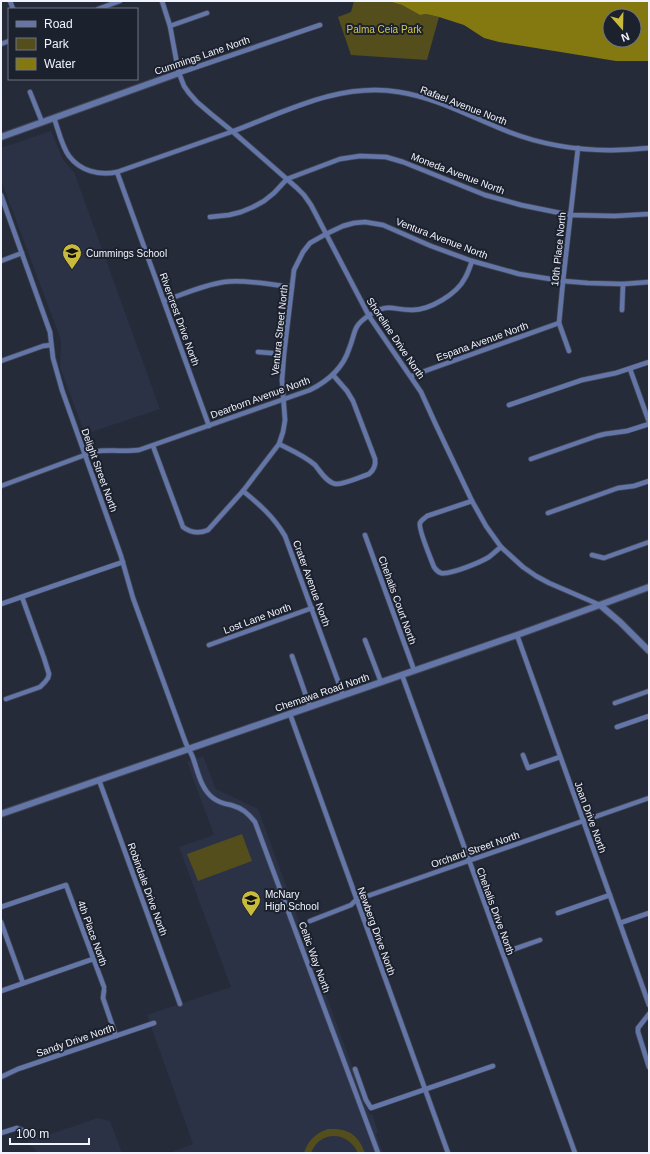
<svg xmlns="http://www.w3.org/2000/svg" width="650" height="1154" viewBox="0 0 650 1154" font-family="Helvetica,sans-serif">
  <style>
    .built { fill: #2b3246 }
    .green { fill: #534e1b }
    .water { fill: #837910; fill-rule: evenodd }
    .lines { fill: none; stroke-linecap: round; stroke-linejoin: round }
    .minor-casing { stroke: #424755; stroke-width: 6 }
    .tertiary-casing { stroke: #424755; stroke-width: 8 }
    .minor { stroke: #6476a7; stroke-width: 4.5 }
    .tertiary { stroke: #6476a7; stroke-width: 6 }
    .labels { text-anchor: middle; stroke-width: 4; stroke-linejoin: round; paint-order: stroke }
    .park-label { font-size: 10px; fill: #d6c94a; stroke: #1c212e }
    .street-label { font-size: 10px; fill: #f1f4fe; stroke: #1c212e }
    .poi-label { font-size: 10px; fill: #f1f4fe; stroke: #1c212e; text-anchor: start }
  </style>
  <rect width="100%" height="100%" fill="#262b39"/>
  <g class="built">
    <polygon points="51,131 63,160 74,172 160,409 85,434 60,367 61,340 1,180 1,148"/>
    <polygon points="203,756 216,789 258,809 370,1115 373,1114 373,1117 378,1132 376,1134 383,1153 170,1153 193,1144 147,1015 231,987 179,847 214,835 187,762"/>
    <polygon points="98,1118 110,1121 122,1153 38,1153 27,1142 36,1137 45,1136"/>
  </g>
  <g class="green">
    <polygon points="354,1 388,1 402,5 420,15 426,14 439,17 427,60 351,55 338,17 351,12"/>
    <polygon points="242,834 252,861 198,881 187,854"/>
    <path d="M328,1129C348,1128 358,1134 365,1153H358C348,1131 320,1130 311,1153H304C308,1140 316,1133 328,1129Z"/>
  </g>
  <path class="water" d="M388,1H649V61H616L499,42L484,38L464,25L439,17L426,14L420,15L402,5ZM610,16H634V40H610Z"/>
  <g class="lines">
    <g class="minor-casing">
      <g id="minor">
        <polyline points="10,1 13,9"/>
        <polyline points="162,1 170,26 177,64 179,73 184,86 189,93 197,102 211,114 232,131 297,188 304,195 311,205 369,316 421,392 436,425 472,501 486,526 501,547 523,567 536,576 549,583 600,605"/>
        <polyline points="98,9 120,1"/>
        <polyline points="170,26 207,13"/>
        <polyline points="1,44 9,41"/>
        <polyline points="179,73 320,25"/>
        <polyline points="30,92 42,122"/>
        <path d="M54,118C58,129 62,147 69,156C80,171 100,176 117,172C155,159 193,145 231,132C285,112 339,82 399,92C438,98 473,118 509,132C553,149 603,153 649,148"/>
        <polyline points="117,172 209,426"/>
        <path d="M1,195L50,332L53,358L62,390L121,556L133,598L185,741C187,747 191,752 193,758C198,772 201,789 213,798C218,802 225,804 231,805C242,808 248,813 255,822L378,1153"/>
        <polyline points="210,217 229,215 241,212 253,207 264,201 274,193 287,179 340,159 360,156 386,157 403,162 485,195 521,205 570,215 615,216 649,214"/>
        <polyline points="1,261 22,253"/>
        <path d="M164,301C184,294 203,285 224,282C244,279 272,285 292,287"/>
        <polyline points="622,310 623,284"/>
        <polyline points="569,351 559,323 563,281 578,148"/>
        <polyline points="258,352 284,354"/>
        <polyline points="1,361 43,346 51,345"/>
        <polyline points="630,369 649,422"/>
        <polyline points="411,376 559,323"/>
        <polyline points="509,405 582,380 616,373 649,362"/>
        <path d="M279,444C291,450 305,456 315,465C320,471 327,483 336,484C345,484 360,477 369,474C374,470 376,466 375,459L353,401L347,391L333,375"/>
        <path d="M153,446L183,527C191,533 199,534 208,530L243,491L279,444L283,432L285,420L282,380L284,354L294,270L303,252L310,243L326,234L343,226L354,223L365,222L383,225L431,246L472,261L519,274L563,281L588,283L623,284L649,282"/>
        <polyline points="531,459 597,436 605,434 627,431 649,424"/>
        <path d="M1,486L93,452C108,449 123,452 139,450L310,390C328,381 343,368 349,349C356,332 352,327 368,316C389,302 391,310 412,310C430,310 457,294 465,278C468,273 470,267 472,261"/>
        <path d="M243,491C259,504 274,517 285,536L343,695"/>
        <path d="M472,501L427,516C425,518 421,520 420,523C418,529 431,559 434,567C436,570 438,572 441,573C450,575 481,562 489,557C493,554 497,550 501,547"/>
        <polyline points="548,513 618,488 634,486 649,481"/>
        <polyline points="365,535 414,670"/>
        <polyline points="592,555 604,558 649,542"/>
        <polyline points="1,604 123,562"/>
        <polyline points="517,635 649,1005"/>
        <polyline points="365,640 381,682"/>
        <polyline points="209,645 312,608"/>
        <polyline points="292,656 310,707"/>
        <polyline points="402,675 575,1153"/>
        <polyline points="6,699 40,687 45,682 48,678 49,674 44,658 22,597"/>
        <polyline points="615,703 649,691"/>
        <polyline points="290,714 448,1153"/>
        <polyline points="617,727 649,716"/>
        <polyline points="523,755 528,768 560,757"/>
        <polyline points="99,780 180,1004"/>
        <polyline points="1,907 66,885 104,987"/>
        <polyline points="558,913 610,895"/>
        <polyline points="310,921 351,905 356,900 649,798"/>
        <polyline points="1,922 23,983"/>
        <polyline points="620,923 649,913"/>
        <polyline points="503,953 540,940"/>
        <polyline points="104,990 103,998 116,1036"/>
        <polyline points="1,991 93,959"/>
        <polyline points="649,1014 638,1028 638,1032 649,1067"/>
        <polyline points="355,1069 366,1100 371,1108 493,1066"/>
        <polyline points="1,1077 18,1069 154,1023"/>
        <polyline points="1,1133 17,1128 27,1132"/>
      </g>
    </g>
    <g class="tertiary-casing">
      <g id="tertiary">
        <polyline points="1,137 179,73"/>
        <polyline points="600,605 620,622 649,651"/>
        <polyline points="1,814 517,635 649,587"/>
      </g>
    </g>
    <use href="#minor" class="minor"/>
    <use href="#tertiary" class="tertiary"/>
  </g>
  <defs>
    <g id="school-pin" transform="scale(1)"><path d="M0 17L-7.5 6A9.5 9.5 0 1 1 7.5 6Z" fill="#c8bb3b" stroke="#1c212e"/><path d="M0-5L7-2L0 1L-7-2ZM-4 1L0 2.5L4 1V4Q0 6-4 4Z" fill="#111"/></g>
  </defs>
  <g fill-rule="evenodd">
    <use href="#school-pin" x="72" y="253"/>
    <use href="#school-pin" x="251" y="900"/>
  </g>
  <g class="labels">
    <g class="park-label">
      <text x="384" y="33">Palma Ceia Park</text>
    </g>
    <g class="street-label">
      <text transform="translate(202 55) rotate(-19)" y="4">Cummings Lane North</text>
      <text transform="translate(464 105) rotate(21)" y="4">Rafael Avenue North</text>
      <text transform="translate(458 173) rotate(21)" y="4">Moneda Avenue North</text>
      <text transform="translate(442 238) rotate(21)" y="4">Ventura Avenue North</text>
      <text transform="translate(558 249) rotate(-84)" y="4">10th Place North</text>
      <text transform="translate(180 319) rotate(70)" y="4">Rivercrest Drive North</text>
      <text transform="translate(279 330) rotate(-84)" y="4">Ventura Street North</text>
      <text transform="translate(396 338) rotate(56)" y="4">Shoreline Drive North</text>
      <text transform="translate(482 341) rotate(-20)" y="4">Espana Avenue North</text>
      <text transform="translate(260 397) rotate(-20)" y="4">Dearborn Avenue North</text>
      <text transform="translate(100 470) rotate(70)" y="4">Delight Street North</text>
      <text transform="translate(312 583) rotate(70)" y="4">Crater Avenue North</text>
      <text transform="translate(398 600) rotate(70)" y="4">Chehalis Court North</text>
      <text transform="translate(257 618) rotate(-20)" y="4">Lost Lane North</text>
      <text transform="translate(322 692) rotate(-19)" y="4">Chemawa Road North</text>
      <text transform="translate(591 817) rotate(70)" y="4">Joan Drive North</text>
      <text transform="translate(475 849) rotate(-19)" y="4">Orchard Street North</text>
      <text transform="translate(148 889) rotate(70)" y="4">Robindale Drive North</text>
      <text transform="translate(496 911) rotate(70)" y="4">Chehalis Drive North</text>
      <text transform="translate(377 931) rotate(70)" y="4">Newberg Drive North</text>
      <text transform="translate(93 933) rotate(70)" y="4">4th Place North</text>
      <text transform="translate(315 957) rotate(70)" y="4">Celtic Way North</text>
      <text transform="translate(75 1040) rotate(-19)" y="4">Sandy Drive North</text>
    </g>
    <g class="poi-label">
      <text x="86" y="257">Cummings School</text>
      <text x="265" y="898">McNary<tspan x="265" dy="12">High School</tspan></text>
    </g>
  </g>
  <rect width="650" height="1154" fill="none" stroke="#f1f4fe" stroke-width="4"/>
  <rect x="8" y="8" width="130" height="72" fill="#1c212e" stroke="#717581"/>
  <rect x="16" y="21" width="20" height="6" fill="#6476a7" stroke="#717581"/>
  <text x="44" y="28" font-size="12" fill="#f1f4fe">Road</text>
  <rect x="16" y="38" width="20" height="12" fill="#534e1b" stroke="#717581"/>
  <text x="44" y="48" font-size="12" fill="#f1f4fe">Park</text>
  <rect x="16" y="58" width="20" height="12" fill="#837910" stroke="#717581"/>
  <text x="44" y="68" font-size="12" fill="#f1f4fe">Water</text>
  <g transform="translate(622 28) rotate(160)"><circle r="19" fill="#1c212e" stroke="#717581"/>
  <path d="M0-3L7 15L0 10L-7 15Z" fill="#c8bb3b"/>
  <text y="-6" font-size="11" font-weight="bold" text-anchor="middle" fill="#f1f4fe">N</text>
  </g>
  <path d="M10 1138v6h79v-6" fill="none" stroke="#f1f4fe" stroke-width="2"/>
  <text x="16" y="1138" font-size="12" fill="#f1f4fe" stroke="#1c212e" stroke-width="3" paint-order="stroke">100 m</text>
</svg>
